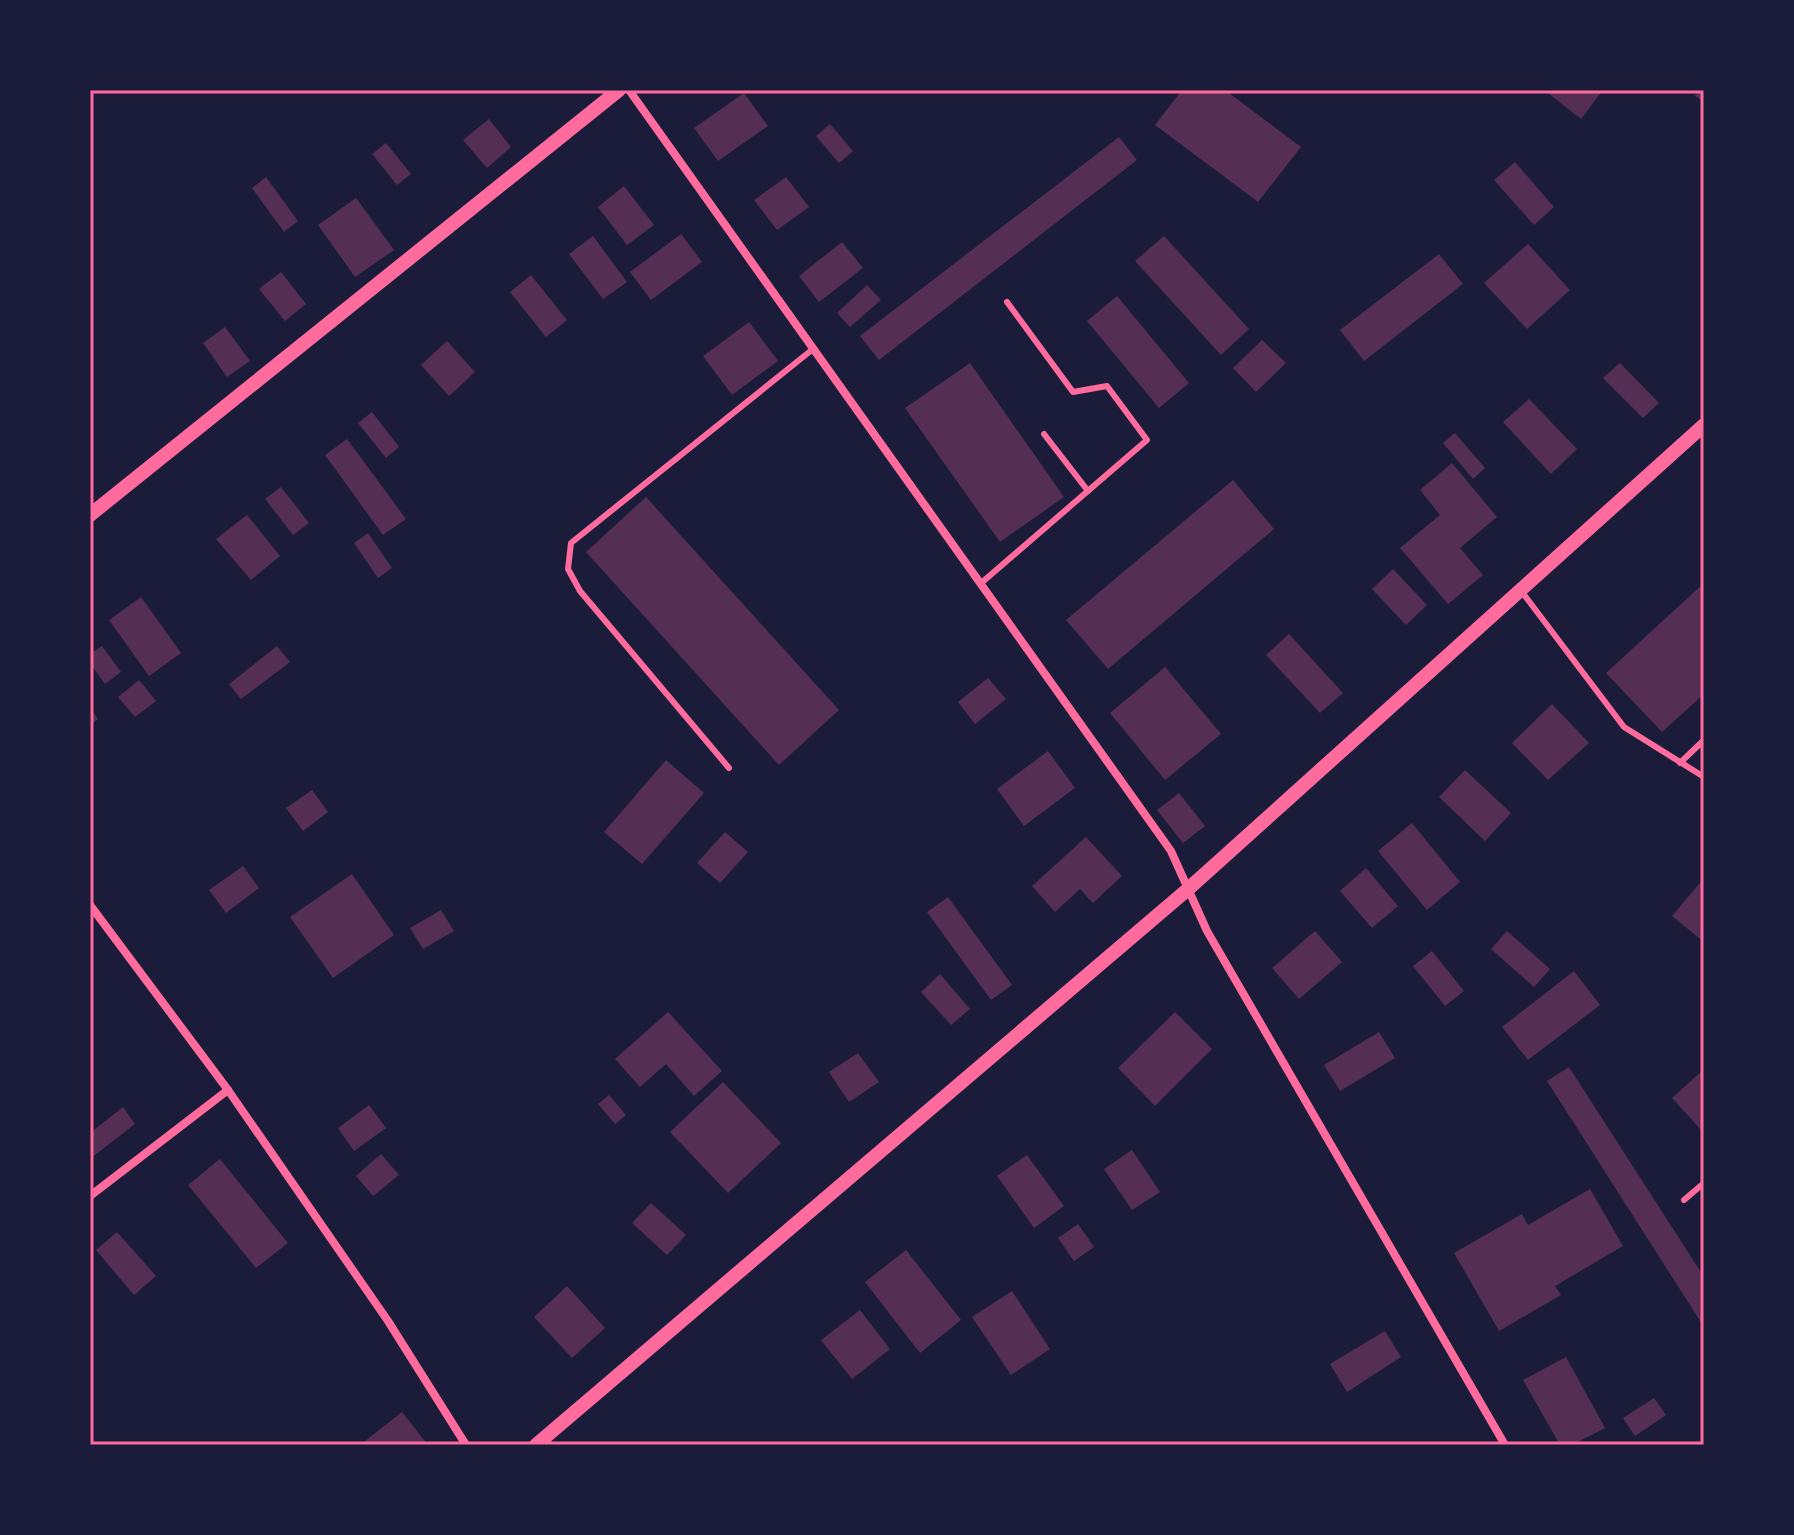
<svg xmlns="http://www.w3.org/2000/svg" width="1794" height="1535" viewBox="0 0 1794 1535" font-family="Lato,sans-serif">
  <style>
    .building { fill: #542f53 }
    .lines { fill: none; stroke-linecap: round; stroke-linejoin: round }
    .service { stroke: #ff6b9d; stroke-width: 6 }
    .minor { stroke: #ff6b9d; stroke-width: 8 }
    .tertiary { stroke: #ff6b9d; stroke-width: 14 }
    .neatline { fill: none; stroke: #ff6b9d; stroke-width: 3 }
  </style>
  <rect width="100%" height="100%" fill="#1b1b3a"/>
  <g class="building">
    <polygon points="1182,90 1225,90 1301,147 1258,202 1155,125"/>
    <polygon points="1544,90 1603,90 1581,119"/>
    <polygon points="1699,90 1704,90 1704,102 1695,96"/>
    <polygon points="744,93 768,126 718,161 694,128"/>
    <polygon points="489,119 511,147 487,168 463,140"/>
    <polygon points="830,124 853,151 839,163 816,136"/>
    <polygon points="1119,137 1137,160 879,360 860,336"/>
    <polygon points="386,143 411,174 397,185 372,154"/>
    <polygon points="1515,162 1554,207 1534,225 1494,180"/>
    <polygon points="266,177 298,221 284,232 252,188"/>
    <polygon points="786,177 809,207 777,230 754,200"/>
    <polygon points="624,186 654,225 627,245 598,207"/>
    <polygon points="356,198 394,250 355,277 318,225"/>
    <polygon points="681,234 702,262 651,300 630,272"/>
    <polygon points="593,236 627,282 603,299 569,254"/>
    <polygon points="1164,236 1249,329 1221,355 1135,261"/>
    <polygon points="842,242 863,268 819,302 799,276"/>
    <polygon points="1528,244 1570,290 1527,329 1484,283"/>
    <polygon points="1439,254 1463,284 1364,361 1340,330"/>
    <polygon points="281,272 306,304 285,321 259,289"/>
    <polygon points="531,275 567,320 546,337 510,292"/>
    <polygon points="867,285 881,300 850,327 837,313"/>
    <polygon points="1117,296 1189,383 1159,408 1087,321"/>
    <polygon points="749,322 778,361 732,395 703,356"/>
    <polygon points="225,327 250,361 227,377 203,343"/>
    <polygon points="1262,340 1286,363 1256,392 1233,368"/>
    <polygon points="447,341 475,372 449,396 421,365"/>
    <polygon points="970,363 1064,497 1000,542 905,408"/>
    <polygon points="1620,363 1659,403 1643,418 1603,378"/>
    <polygon points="1529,399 1577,449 1551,474 1503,422"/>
    <polygon points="372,412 399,447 386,458 358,423"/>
    <polygon points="1455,433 1485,468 1473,479 1443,443"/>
    <polygon points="347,439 406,519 383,535 325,455"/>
    <polygon points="1452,463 1497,517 1460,548 1483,575 1448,604 1400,548 1440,515 1420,490"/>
    <polygon points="1233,480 1274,529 1108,669 1066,620"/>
    <polygon points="281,487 309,523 293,535 265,499"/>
    <polygon points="646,497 839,710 779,765 586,552"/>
    <polygon points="247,515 280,556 251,580 216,539"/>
    <polygon points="368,533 392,568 378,578 354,543"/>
    <polygon points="1393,569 1427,605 1406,625 1372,589"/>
    <polygon points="1704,583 1704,694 1662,732 1606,673"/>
    <polygon points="141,597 181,653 149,676 109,620"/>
    <polygon points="1289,634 1343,693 1320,713 1266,655"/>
    <polygon points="102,646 121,672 105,684 90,663 90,654"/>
    <polygon points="277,646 290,662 241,699 229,684"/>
    <polygon points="1165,667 1221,734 1165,780 1110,713"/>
    <polygon points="988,678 1006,699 975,724 958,702"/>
    <polygon points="139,680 156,701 135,717 118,697"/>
    <polygon points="1552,704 1589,743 1548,780 1512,743"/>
    <polygon points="90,708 98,719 90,725"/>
    <polygon points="1048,751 1075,788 1024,826 997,789"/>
    <polygon points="666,760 704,793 642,864 604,832"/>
    <polygon points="1465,770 1511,813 1485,841 1439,797"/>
    <polygon points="312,790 328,812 303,831 286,808"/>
    <polygon points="1179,793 1205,826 1183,843 1157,810"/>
    <polygon points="1412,823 1460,882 1427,910 1378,851"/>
    <polygon points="725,832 748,852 720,883 697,863"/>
    <polygon points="1086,837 1122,876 1093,903 1080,889 1055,912 1032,886"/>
    <polygon points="243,866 259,888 226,913 209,890"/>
    <polygon points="1366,868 1398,906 1372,928 1340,891"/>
    <polygon points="352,874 394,935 333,978 290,917"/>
    <polygon points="1704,878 1704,942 1672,916"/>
    <polygon points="948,897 1012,985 991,1000 927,912"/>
    <polygon points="441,910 454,931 423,949 410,928"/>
    <polygon points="1315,931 1342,962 1299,999 1272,968"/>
    <polygon points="1507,931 1550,969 1534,987 1491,949"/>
    <polygon points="1432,951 1464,991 1445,1006 1413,966"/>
    <polygon points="1574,971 1600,1005 1528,1060 1502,1027"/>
    <polygon points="940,974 970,1009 951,1025 921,992"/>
    <polygon points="668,1012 722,1071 694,1096 666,1064 640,1087 615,1059"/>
    <polygon points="1175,1012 1212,1049 1155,1106 1118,1068"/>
    <polygon points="1379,1032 1395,1058 1340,1091 1324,1065"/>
    <polygon points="858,1053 879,1082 849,1102 829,1072"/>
    <polygon points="1569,1067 1704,1277 1704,1327 1547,1081"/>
    <polygon points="1704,1069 1704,1133 1672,1098"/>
    <polygon points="723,1082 781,1143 728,1193 670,1132"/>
    <polygon points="609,1095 626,1115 615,1124 598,1104"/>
    <polygon points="369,1105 386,1128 354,1151 338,1128"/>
    <polygon points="123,1107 135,1124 91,1158 90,1133"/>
    <polygon points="1132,1150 1160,1192 1132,1210 1104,1169"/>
    <polygon points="381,1154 399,1175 373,1196 356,1176"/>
    <polygon points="1027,1155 1064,1206 1034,1228 997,1176"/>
    <polygon points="220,1159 288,1243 256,1268 188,1185"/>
    <polygon points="1590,1189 1623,1246 1555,1286 1561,1295 1499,1331 1454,1253 1522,1214 1528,1225"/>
    <polygon points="651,1203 686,1235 667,1255 632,1223"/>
    <polygon points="1078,1224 1094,1247 1074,1261 1058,1238"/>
    <polygon points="117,1232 156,1276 134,1295 96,1250"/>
    <polygon points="906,1250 961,1320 920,1353 865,1282"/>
    <polygon points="567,1286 605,1328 572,1358 534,1317"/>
    <polygon points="1012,1291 1050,1349 1011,1375 972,1317"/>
    <polygon points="860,1310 890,1349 852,1379 821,1340"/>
    <polygon points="1385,1331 1401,1357 1347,1392 1330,1364"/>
    <polygon points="1566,1357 1605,1428 1572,1445 1560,1445 1523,1380"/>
    <polygon points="1654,1398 1666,1415 1635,1436 1623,1418"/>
    <polygon points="402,1412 428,1445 360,1445"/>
  </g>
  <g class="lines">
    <g class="service">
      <polyline points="1044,434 1088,491"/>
      <polyline points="980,584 1147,440 1107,386 1073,392 1007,302"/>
      <polyline points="1522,592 1624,727 1704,777"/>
      <polyline points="1680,763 1704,740"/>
      <polyline points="729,768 580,591 568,569 571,543 813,349"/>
      <polyline points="1684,1200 1704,1183"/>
    </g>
    <g class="minor">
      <polyline points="629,90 1171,851 1207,931 1505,1445"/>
      <polyline points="90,905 228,1090 388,1321 466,1445"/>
      <polyline points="90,1196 228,1090"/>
    </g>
    <g class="tertiary">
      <polyline points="90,515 619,90"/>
      <polyline points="536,1445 1187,890 1704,425"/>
    </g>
  </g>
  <rect width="1794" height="1535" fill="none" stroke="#1b1b3a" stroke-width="184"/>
  <rect x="92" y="92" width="1610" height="1351" class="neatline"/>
</svg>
